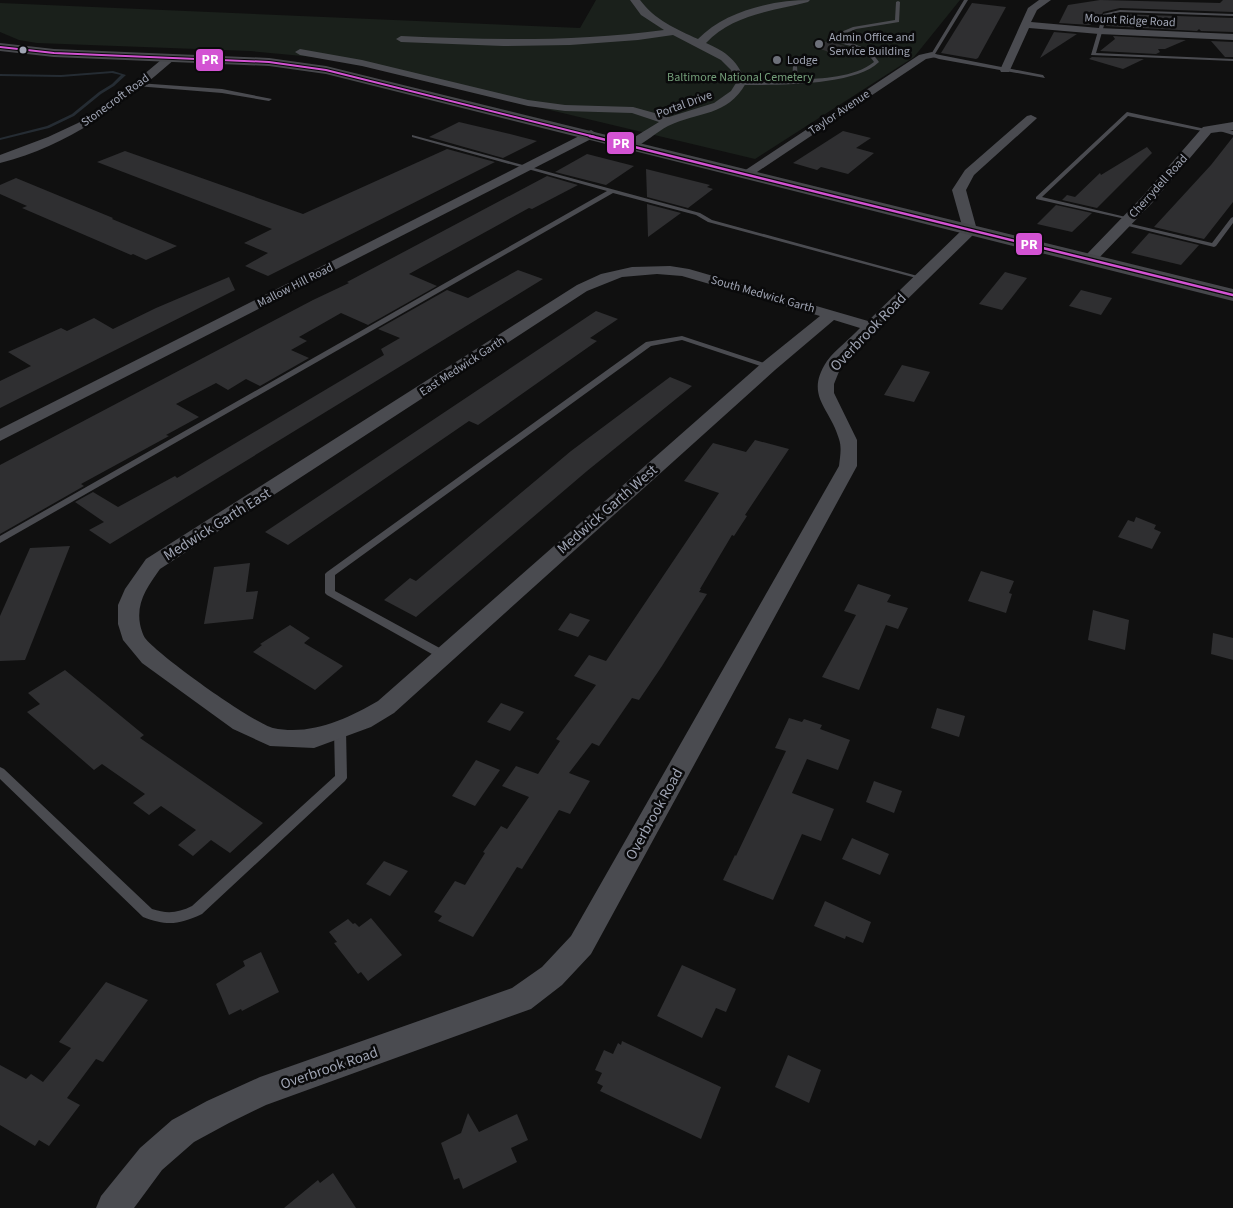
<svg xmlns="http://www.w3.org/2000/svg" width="1233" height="1208" viewBox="0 0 1233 1208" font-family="'Source Sans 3',sans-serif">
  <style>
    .green { fill: #1a201b }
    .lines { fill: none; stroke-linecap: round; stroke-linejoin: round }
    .stream { fill: #252c33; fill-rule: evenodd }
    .building { fill: #2f2f31 }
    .service { fill: #4a4b50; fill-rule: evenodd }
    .minor { fill: #4a4b50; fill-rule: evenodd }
    .primary { fill: #46474b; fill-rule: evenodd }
    .bus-1-far1-casing { stroke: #0a0a0b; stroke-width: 4 }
    .bus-1-casing { stroke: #0a0a0b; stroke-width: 5 }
    .bus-1-far1 { stroke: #d353d3; stroke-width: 2 }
    .bus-1 { stroke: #d353d3; stroke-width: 2.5 }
    .poi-dot { fill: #6d707a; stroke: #0a0a0b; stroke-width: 2 }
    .bus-dot { fill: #9fa4b3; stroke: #0a0a0b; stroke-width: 2 }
    .labels { text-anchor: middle; stroke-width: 5; stroke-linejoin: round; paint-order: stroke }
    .far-street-label { font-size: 12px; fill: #9fa4b3; stroke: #0a0a0b }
    .far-poi-label { font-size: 12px; fill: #9fa4b3; stroke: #0a0a0b; text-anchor: start }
    .far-park-label { font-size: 12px; fill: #749f7a; stroke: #0a0a0b }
    .street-label { font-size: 15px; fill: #9fa4b3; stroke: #0a0a0b }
    .line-badge { stroke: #0a0a0b; stroke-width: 2 }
    .badge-label { font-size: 14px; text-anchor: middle; font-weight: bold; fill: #fff }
  </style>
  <rect width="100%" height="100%" fill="#101010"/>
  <polygon class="green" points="596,0 960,0 914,57 755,159 379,69 324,58 250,51 37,43 19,40 0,32 0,3 580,28"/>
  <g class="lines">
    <polygon class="stream" points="113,71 126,75 114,86 101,94 74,116 49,128 0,140 0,138 47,126 72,114 99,92 112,84 121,75 112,73 61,77 0,76 0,74 61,75"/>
  </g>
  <g class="building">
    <polygon points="1100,0 1220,3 1223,0 1233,0 1233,12 1120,8 1103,12 1100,19 1090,25 1059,23 1068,5"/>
    <polygon points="972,3 1006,7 978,58 976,59 941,53"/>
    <polygon points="1120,14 1233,18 1233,32 1201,31 1199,29 1197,31 1106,26 1108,17"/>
    <polygon points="1054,32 1077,34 1040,58"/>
    <polygon points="1113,36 1186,40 1165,49 1158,49 1160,52 1156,54 1100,51 1115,39"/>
    <polygon points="828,41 854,49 854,52 840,56 812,46"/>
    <polygon points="1211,41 1233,42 1233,57 1225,57"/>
    <polygon points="1092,57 1144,59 1123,69 1089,59"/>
    <polygon points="459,122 510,134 537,141 503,158 429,137"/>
    <polygon points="843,131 871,138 856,148 874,153 848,174 821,167 817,170 793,163"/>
    <polygon points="1233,137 1233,202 1204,239 1154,227 1211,165"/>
    <polygon points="1147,147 1152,153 1097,208 1062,200 1067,195 1075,197 1100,173 1101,175"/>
    <polygon points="447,149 495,162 268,276 245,266 268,253 244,243 272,229 97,162 125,151 303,214"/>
    <polygon points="587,154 634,166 606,185 555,172"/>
    <polygon points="646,169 710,185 707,187 713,189 688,208 647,197"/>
    <polygon points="547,176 578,185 532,209 529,208 409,274 437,286 368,325 341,313 299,337 307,341 291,350 309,358 260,386 246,379 228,390 216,383 176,404 199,417 166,435 169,436 81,484 84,486 0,534 0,465 313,300 349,283 347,282"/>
    <polygon points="16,178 113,218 112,219 177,246 146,260 133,254 131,255 22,208 27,206 0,194 0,185"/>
    <polygon points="647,204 681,213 648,237"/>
    <polygon points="1056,205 1092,213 1072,232 1037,224"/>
    <polygon points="1149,233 1199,245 1181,265 1131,253"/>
    <polygon points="518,270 543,279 110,544 89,530 104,522 75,502 93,492 118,507 175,476 177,478 384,355 381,349 400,338 378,329 447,290 468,298"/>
    <polygon points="1005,272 1027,278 1002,310 979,304"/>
    <polygon points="229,277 235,290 0,408 0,381 31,366 8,352 61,328 67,331 94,318 113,329 156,308"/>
    <polygon points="1081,290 1112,298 1101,315 1069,306"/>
    <polygon points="596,311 618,319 590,338 597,341 478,425 469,421 288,545 265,532"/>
    <polygon points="902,365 930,372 914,402 884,395"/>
    <polygon points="670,377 692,386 587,471 416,617 384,600 410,578 416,581 571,451"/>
    <polygon points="755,440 789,449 745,515 747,516 734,536 732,535 700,589 701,589 699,592 707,594 662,666 639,700 632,698 599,746 592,743 569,773 590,781 570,814 559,810 522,869 517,867 473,937 438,921 442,916 434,912 455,881 465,885 485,853 483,852 501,826 507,829 529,797 502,786 516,766 538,774 560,741 556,739 596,685 574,676 589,655 606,661 719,493 684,481 713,443 746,452"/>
    <polygon points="1136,517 1156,525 1154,529 1161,532 1152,549 1118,537 1128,520 1134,522"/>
    <polygon points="70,546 25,660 0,661 0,616 30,548"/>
    <polygon points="250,563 246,592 258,591 253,619 204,624 214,567"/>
    <polygon points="981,571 1014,581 1009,593 1012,594 1006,613 968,601"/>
    <polygon points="858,584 891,595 887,602 908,608 898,629 886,625 859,690 822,677 856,615 844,611"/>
    <polygon points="1093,610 1129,620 1125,650 1088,640"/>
    <polygon points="570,613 590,620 578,637 558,630"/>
    <polygon points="290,625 310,638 304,643 343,666 315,690 253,652 262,645 260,644"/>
    <polygon points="1213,633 1233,638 1233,660 1211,654"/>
    <polygon points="65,670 144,735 140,738 263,823 230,853 211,840 193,856 178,845 196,830 161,806 149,815 133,803 145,794 102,764 94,770 27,712 40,704 28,693"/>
    <polygon points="501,703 524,712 510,731 487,722"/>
    <polygon points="937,708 965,716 959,737 931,728"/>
    <polygon points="789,718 802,722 804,719 822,725 820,729 850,740 838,770 807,759 792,793 834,809 821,841 802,834 773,900 723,880 735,855 736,856 786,751 775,748"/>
    <polygon points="476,760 500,770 475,806 452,796"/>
    <polygon points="874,781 902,791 894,813 866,802"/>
    <polygon points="852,838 889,854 880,875 842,859"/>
    <polygon points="384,861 408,871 390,896 366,884"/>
    <polygon points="825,901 871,922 863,943 846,936 845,939 814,926"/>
    <polygon points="371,918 402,955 368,981 361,972 358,974 334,943 337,942 329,932 348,919 353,924 355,923 359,927"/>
    <polygon points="261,952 279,992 242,1011 241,1009 229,1015 216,984 245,966 243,961"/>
    <polygon points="682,965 736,989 726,1012 716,1008 702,1038 657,1016"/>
    <polygon points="106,982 148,1000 103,1062 96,1059 67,1098 80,1105 49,1146 39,1140 35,1146 0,1125 0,1065 26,1079 31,1074 43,1082 71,1048 59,1042"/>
    <polygon points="622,1041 721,1087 701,1139 600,1091 603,1086 597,1083 602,1073 595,1070 604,1050 613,1054 618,1043 621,1045"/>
    <polygon points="788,1055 821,1070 809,1103 775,1087"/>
    <polygon points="468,1113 479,1132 517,1114 528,1140 511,1148 517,1162 463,1189 459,1178 454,1180 441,1143 461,1133"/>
    <polygon points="333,1173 356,1208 284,1208 318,1180 320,1183"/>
  </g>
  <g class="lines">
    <g class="service">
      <polygon points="964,0 968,0 935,54 1043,75 1045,78 939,59 930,56"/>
      <path d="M898,1L900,2L899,22L856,29L834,38C851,43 869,46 879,62C855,86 775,85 741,85L738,83L741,81L792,80L793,66L795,65L797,66L798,80C822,78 854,78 874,62C864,45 842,46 827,38L853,27L895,20L896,2Z"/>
      <polygon points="1120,10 1233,14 1233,16 1120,12 1107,15 1096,53 1233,59 1233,61 1091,55 1103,14"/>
      <polygon points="138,83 222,89 272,99 269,101 222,93 136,86"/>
      <polygon points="1127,112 1210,130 1207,132 1128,116 1042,197 1130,218 1130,220 1036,199 1036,197"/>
      <polygon points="1215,126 1233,131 1233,135 1213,129 1212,128"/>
      <polygon points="412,135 700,213 712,220 925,278 920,279 708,222 696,215 613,193 0,543 0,536 607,191 412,137"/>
      <polygon points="1233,217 1233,223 1216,246 1214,247 1120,224 1123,222 1212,243 1231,218"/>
      <polygon points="682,336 773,366 769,368 766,368 682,340 651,346 335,575 335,591 447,652 448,655 447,658 439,658 327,595 325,593 325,574 327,572 646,342"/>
      <path d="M340,726L344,727L346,730L347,778L345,781L202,914C178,925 167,926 143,917L0,779V767L4,769L152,909C167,914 178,913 192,906L335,776L334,730L336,727Z"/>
    </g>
    <g class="minor">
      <path d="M630,0H640C655,20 676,29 698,39C725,11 772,0 810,0L808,2C773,11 733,14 706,43C727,52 738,61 746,83C727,117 699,111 668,126C656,132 645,144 632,148L626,144L628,141L659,122L632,113L565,111L528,106L362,66L300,55L295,52L300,49L362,60L528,100L565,105L633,107L669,117L714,103L731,91L736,83L731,70L721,60L673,35L638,40L570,45L503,46L401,42L396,39L401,36C489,40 576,42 664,30L641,15Z"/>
      <polygon points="1039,0 1051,0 1037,10 1031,22 1099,28 1233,34 1233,40 1099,34 1029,28 1010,70 1009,72 1001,72 1000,70 1028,8"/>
      <polygon points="932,52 937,55 936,57 926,59 751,176 743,176 741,173 919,55"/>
      <path d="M171,54L175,55L176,57L175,59C122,105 69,146 0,163V155L48,137L78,123L113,100L167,55Z"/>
      <path d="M1031,115L1037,118L1035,120L974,175L966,190L977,230L975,233L880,326L879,330L842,364L834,384V393L857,440V466L591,954L562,985L531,1009L266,1105L229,1123L194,1142L162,1170L134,1208H96L101,1196L140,1148L172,1120L207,1101L260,1077L512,988L542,967L571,936L839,466C840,457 842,448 839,439C830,407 804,396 827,361C836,349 850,339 860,328L834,320L775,370L394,713L371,727L314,748L270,746L233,729L142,663L123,640L118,624V605L125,589L146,559L577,285L601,274L632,267L670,266L689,269L868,321L963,229L952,190L965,170L1027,116ZM657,274L682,276L820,316L763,362L378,701C347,719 311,736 273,728C253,723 159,656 145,638C143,635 141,629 140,624C136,602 148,586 160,569L587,291L622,277Z"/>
      <polygon points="1233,122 1233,130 1211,133 1152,203 1095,262 1085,262 1083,259 1085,256 1142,197 1203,127"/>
      <polygon points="591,130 597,134 595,137 0,441 0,429"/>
    </g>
    <polygon class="primary" points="0,43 54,49 269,58 326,66 1233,289 1233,301 326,74 269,66 54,57 0,51"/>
    <g class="bus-1-far1-casing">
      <polyline id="bus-1-far1" points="0,47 54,53 269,62 326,70 595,137"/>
    </g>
    <g class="bus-1-casing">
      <polyline id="bus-1" points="590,136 1233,295"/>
    </g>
    <use href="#bus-1-far1" class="bus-1-far1"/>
    <use href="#bus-1" class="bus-1"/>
  </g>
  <g class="poi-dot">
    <circle cx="819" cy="44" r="5"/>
    <circle cx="777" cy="60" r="5"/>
  </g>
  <circle class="bus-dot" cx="23" cy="50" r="4.5"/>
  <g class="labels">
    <g class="far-street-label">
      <text transform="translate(1130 20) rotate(3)" y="4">Mount Ridge Road</text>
      <text transform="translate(115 100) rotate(-36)" y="4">Stonecroft Road</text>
      <text transform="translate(684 104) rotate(-20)" y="4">Portal Drive</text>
      <text transform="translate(839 112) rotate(-34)" y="4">Taylor Avenue</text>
      <text transform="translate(1158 186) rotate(-48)" y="4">Cherrydell Road</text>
      <text transform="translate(295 285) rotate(-27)" y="4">Mallow Hill Road</text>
      <text transform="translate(763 294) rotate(16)" y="4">South Medwick Garth</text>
      <text transform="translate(462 366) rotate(-33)" y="4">East Medwick Garth</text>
    </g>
    <g class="far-poi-label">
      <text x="829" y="41">Admin Office and<tspan x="829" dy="14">Service Building</tspan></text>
      <text x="787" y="64">Lodge</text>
    </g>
    <g class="far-park-label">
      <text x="740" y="81">Baltimore National Cemetery</text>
    </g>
    <g class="street-label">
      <text transform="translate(868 332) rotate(-46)" y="5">Overbrook Road</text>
      <text transform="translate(607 509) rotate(-41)" y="5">Medwick Garth West</text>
      <text transform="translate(217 524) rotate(-32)" y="5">Medwick Garth East</text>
      <text transform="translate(654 814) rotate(-61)" y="5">Overbrook Road</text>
      <text transform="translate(329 1068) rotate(-19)" y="5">Overbrook Road</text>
    </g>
  </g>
  <g class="line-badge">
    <rect x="195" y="48" width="29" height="24" rx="5" fill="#d353d3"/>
    <rect x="606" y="131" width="29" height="24" rx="5" fill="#d353d3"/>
    <rect x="1015" y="232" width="28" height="24" rx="5" fill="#d353d3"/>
  </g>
  <g class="badge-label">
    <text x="210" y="64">PR</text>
    <text x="621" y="148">PR</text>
    <text x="1029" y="249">PR</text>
  </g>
</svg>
